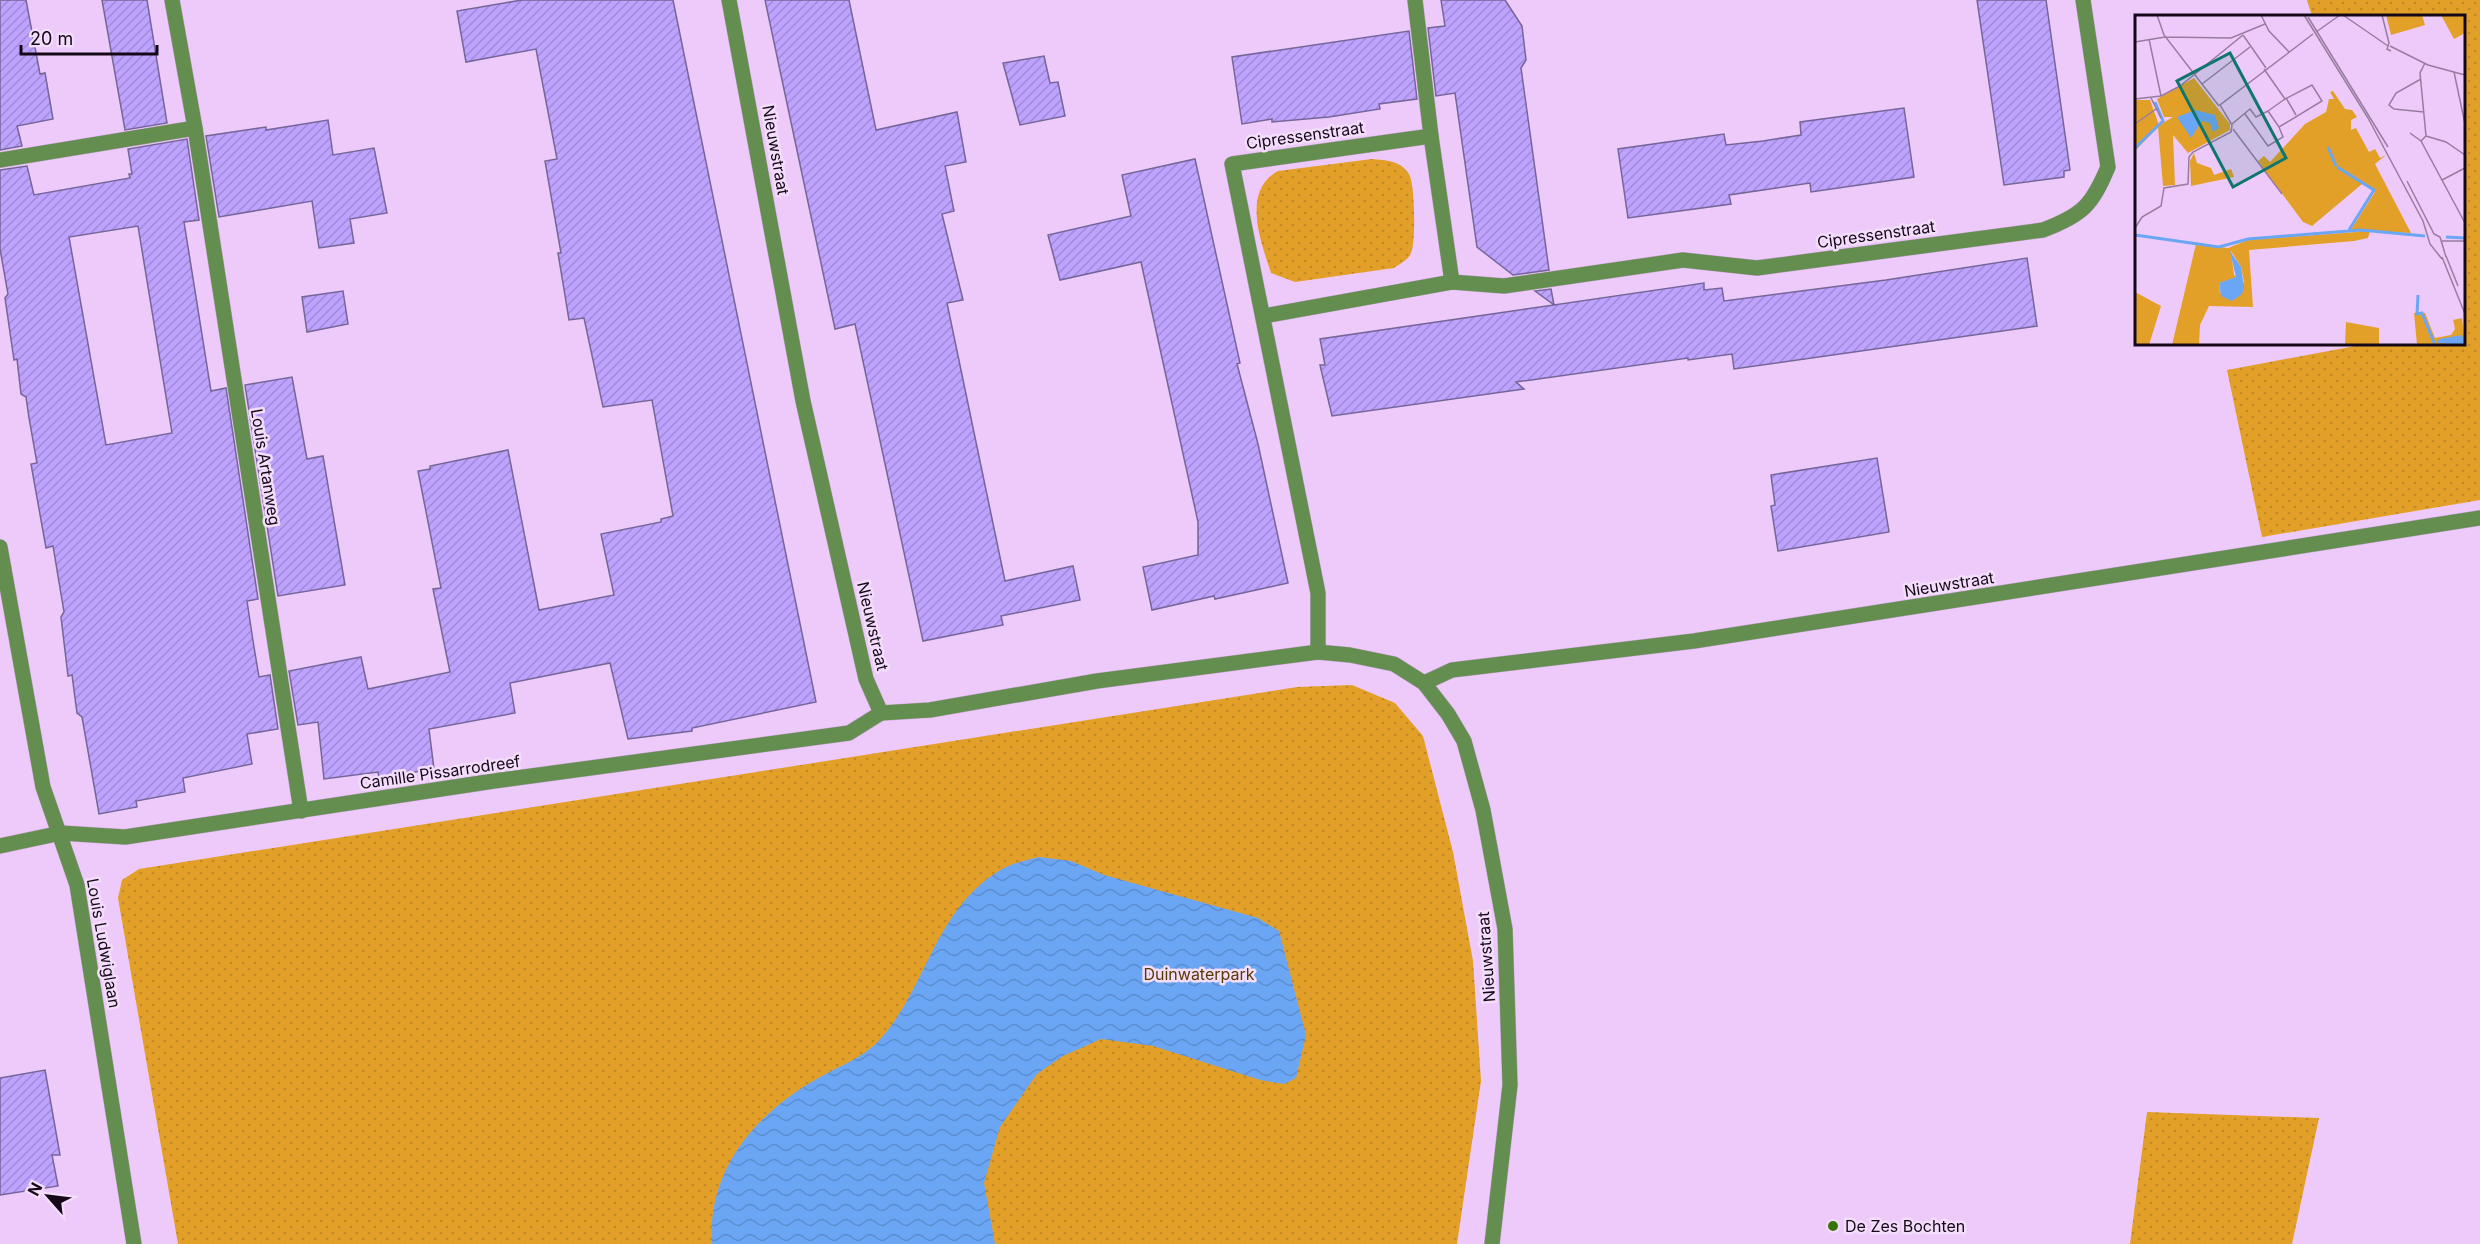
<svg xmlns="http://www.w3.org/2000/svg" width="2480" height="1244" viewBox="0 0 2480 1244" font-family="Inter,sans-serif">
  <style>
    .green { fill: url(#green-dots) }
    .water { fill: url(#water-waves) }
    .building { fill: url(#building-hatch); stroke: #746697; stroke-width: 1.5; fill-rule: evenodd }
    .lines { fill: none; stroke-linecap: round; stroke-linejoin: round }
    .street-casing { stroke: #c7a7d2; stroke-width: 16 }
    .street { stroke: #638e50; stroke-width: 15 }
    .poi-dot { fill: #36740a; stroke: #f3ddfb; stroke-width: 2 }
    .labels { text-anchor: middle; stroke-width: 5; stroke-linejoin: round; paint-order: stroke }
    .street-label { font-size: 16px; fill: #140818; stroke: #f3ddfb }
    .park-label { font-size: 16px; fill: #583a00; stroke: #f3ddfb }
    .poi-label { font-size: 16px; fill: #140818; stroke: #f3ddfb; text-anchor: start }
    .inset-river { fill: none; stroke: #6ba6f5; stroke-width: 3 }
    .inset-road { fill: none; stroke: #977ca0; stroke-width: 1.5 }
    .view { fill: #0f766e; fill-opacity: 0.15; stroke: #0f766e; stroke-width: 3 }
    .inset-edge { fill: none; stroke: #140818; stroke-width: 3 }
  </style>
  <defs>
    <pattern id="green-dots" width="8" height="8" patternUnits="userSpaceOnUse" patternTransform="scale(1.5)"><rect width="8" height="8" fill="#e3a029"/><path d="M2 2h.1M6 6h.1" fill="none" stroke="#c28824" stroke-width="1.8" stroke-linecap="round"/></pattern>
    <pattern id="water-waves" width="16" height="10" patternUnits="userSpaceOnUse" patternTransform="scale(1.5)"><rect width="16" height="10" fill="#6ba6f5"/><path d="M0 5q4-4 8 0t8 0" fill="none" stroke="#5c8dd1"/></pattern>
    <pattern id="building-hatch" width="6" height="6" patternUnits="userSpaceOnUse" patternTransform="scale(1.5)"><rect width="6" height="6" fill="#bda2fe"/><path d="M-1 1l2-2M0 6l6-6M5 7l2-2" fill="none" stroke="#a28ad9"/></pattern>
  </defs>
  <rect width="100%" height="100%" fill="#eecafb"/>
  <g class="green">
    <polygon points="2307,0 2480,0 2480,500 2262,537 2227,370 2366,344 2464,344 2464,16 2312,16"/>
    <path d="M1372,159C1386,160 1401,161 1409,174C1415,183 1416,243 1411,253C1408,260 1401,263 1394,268L1295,282L1271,273C1261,242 1241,191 1278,171Z"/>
    <polygon points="1352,685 1395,703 1423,736 1453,852 1473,961 1481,1081 1457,1244 178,1244 118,898 122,880 139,869 1297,687"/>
    <polygon points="2147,1112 2319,1118 2292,1244 2130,1244"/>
  </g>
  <path class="water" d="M1039,857L1071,861L1104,875L1258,918L1279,931L1306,1035L1296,1078L1284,1084L1260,1080L1153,1046L1101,1039L1063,1056L1037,1074L1000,1127L984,1183L995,1244H712C707,1171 754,1115 815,1080C838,1066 865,1058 883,1036C929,982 936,906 1004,868C1014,863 1027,860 1039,857Z"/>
  <g class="building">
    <polygon points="0,0 26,0 40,74 45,73 53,119 17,126 22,146 0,150"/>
    <polygon points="102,0 147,0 167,123 125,130"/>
    <polygon points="522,0 673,0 816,702 692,728 692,731 628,739 610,663 510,683 515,713 429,729 434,769 379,778 378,772 324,779 318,722 298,725 289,671 361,657 368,689 450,672 433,589 441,588 418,471 430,469 430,466 508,450 539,610 614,595 601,534 661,522 661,519 673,516 652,400 603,407 584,318 569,320 558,253 561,253 545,161 557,159 536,49 466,62 457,11"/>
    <polygon points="765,0 849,0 876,130 957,112 966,162 945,166 954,211 942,214 963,300 947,303 1005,581 1073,566 1080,600 1001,616 1003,625 923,641 855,324 835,329"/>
    <polygon points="1441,0 1505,0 1522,26 1526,60 1521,68 1549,270 1513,275 1477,247 1455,93 1436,96 1428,28 1445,26"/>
    <polygon points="1977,0 2046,0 2070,170 2064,171 2064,177 2004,185"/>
    <polygon points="1409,31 1417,99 1379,104 1380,109 1329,117 1272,122 1272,119 1242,124 1232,57"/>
    <polygon points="1044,56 1050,83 1058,82 1065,116 1020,125 1003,63"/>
    <polygon points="1904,108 1914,177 1811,192 1810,183 1770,189 1729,195 1731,204 1628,218 1618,149 1724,134 1726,145 1763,141 1801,135 1800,122"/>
    <polygon points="328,120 333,155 374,148 387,213 350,219 354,243 319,248 312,201 219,217 206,136 266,127 266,130"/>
    <path d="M187,139L199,220L184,222L211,391L226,388L258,599L247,601L253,641L259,677L270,675L278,729L247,734L252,764L183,778L185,792L136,801L137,807L99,814L82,717L77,713L72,675L68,676L61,617L64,612L53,546L46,548L31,464L37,463L29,418L26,397L21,394L17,359L14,360L5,298L8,294L0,249V170L27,166L34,195L130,178L129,174H132L128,149ZM138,226L172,433L106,445L69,237Z"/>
    <polygon points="1195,159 1240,363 1237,364 1258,444 1288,583 1215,599 1214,596 1152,610 1143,567 1198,555 1198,522 1141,262 1060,280 1048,235 1131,216 1122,175"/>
    <polygon points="2027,258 2037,326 1734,369 1732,354 1688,360 1688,358 1516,382 1524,389 1332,416 1320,365 1325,365 1320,339 1554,305 1535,291 1551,289 1554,305 1704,283 1704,290 1722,288 1724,301 1886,280"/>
    <polygon points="343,291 348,324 307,332 302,297"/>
    <polygon points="292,377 307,459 323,456 345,585 278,596 245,385"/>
    <polygon points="1877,458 1889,532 1778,551 1771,506 1775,505 1771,475"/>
    <polygon points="45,1070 60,1155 52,1155 58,1186 0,1195 0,1078"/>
  </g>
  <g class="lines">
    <g class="street-casing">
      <g id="street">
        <polyline points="172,0 195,128 301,811"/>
        <polyline points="729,0 803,401 866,679 881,713 930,710 1097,681 1318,652 1350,655 1394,664 1424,683 1448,714 1464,741 1483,810 1505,929 1510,1085 1492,1244"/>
        <polyline points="1431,136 1452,282"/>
        <polyline points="0,160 195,128"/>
        <path d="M1264,316L1452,282L1504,286L1683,260L1757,268L2043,230C2083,215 2092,205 2108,167L2083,0"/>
        <polyline points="0,547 43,787 77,885 134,1244"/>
        <polyline points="1318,652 1318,593 1232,164 1431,136 1415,0"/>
        <polyline points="1424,683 1452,670 1694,641 2480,518"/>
        <polyline points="0,846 61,833 125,837 494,781 849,733 881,713"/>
      </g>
    </g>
    <use href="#street" class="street"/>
  </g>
  <circle class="poi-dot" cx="1833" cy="1226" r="6"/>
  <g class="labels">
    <g class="street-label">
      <text transform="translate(1305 135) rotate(-8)" y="6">Cipressenstraat</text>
      <text transform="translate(776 150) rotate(80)" y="6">Nieuwstraat</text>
      <text transform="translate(1876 234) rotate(-8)" y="6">Cipressenstraat</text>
      <text transform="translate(266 467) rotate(81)" y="6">Louis Artanweg</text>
      <text transform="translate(1949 584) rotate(-9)" y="6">Nieuwstraat</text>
      <text transform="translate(873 626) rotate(77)" y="6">Nieuwstraat</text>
      <text transform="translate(440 772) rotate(-8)" y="6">Camille Pissarrodreef</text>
      <text transform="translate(104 943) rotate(80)" y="6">Louis Ludwiglaan</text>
      <text transform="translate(1486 957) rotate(-94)" y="6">Nieuwstraat</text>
    </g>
    <g class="park-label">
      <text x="1199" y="980">Duinwaterpark</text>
    </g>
    <g class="poi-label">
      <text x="1845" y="1232">De Zes Bochten</text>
    </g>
  </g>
  <g transform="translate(2135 15)">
    <rect width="330" height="330" fill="#eecafb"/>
    <path d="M59,63L95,109V115L53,138L38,120L40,170L28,171L23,112L0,136V85H15L24,110L38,102H29L22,84ZM198,76L210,94L217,95L222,102L216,105V115L221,113L234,137L240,134L245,143L251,140L240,149L276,218L215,216L240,177L227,169L177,211L168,207L123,146L129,141L135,147L170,109L191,97L194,84H199L195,77ZM59,138L62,148L76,153L79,160L96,154L99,162L56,171L55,146ZM235,216L233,223L219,226L114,235L118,292L74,291L65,310L64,330H37L61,229L93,233L113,225ZM96,236L106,252L109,267L85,278L84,268L103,262L99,260ZM0,277L26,291L14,330H0ZM279,298H290L300,323L316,320L320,314L318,305L327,303L330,330H282ZM211,307L244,313V330H210Z" fill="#e3a029" fill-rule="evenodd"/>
    <path d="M251,0H287L290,10L256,20ZM306,0H330V18L319,24Z" fill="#e3a029"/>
    <path d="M60,95L80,100L84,113L78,117L75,108L67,106L56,123L42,102ZM95,236L106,252L109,272L107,279L97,286L86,281L84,268L101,262ZM327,320L330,330L302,328L304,324Z" fill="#6ba6f5"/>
    <path class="inset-river" d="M193,132L201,151M0,133L28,106L20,87M202,152L239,175L214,215M0,220L84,232L113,224L226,215L290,221M311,222L330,223M283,280L282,299L287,298L300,330"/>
    <path class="inset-road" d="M22,0L29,20L84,91M126,0L134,16L154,37M169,0L233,103L288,206L295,229L307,244M208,0L253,31M247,0L254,28L252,34L256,36M173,2L253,132M181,17L205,0M108,20L131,53M14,24L26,81M0,27L30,22L96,23L130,9M255,31L293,50L330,60M319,57L330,109M286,64L261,78L254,90L259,94L289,97M67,69L115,32M16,83L26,103M151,83L161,100M0,84L26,81L45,71L108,20M133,96L150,84M110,99L133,131L148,122L144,112M0,109L21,94M97,109L115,94L121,102L133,96L144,112L187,86L177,70L150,84L129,54M98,114L147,179M275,118L286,126L330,208M291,121L311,127L330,140M286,126L291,121L285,58L290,48M307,165L330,153M272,166L299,219L305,222L311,242M0,213L7,202L26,191L29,173L53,169L54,142L58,137L96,117L97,110L85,90L178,19M307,226H330M311,241L323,271M307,242L330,299"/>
    <path class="view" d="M95,38L151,143L98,172L42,66Z"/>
    <rect width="330" height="330" class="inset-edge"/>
  </g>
  <g transform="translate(48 1196) rotate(298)" stroke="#f3ddfb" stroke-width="4.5" paint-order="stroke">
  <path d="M0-4.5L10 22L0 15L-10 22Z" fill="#140818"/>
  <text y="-9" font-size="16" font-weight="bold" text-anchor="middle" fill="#140818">N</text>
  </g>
  <path d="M21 45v9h136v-9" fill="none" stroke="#140818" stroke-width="3"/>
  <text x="30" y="45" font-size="18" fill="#140818" stroke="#f3ddfb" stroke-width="4.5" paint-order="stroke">20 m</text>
</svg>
